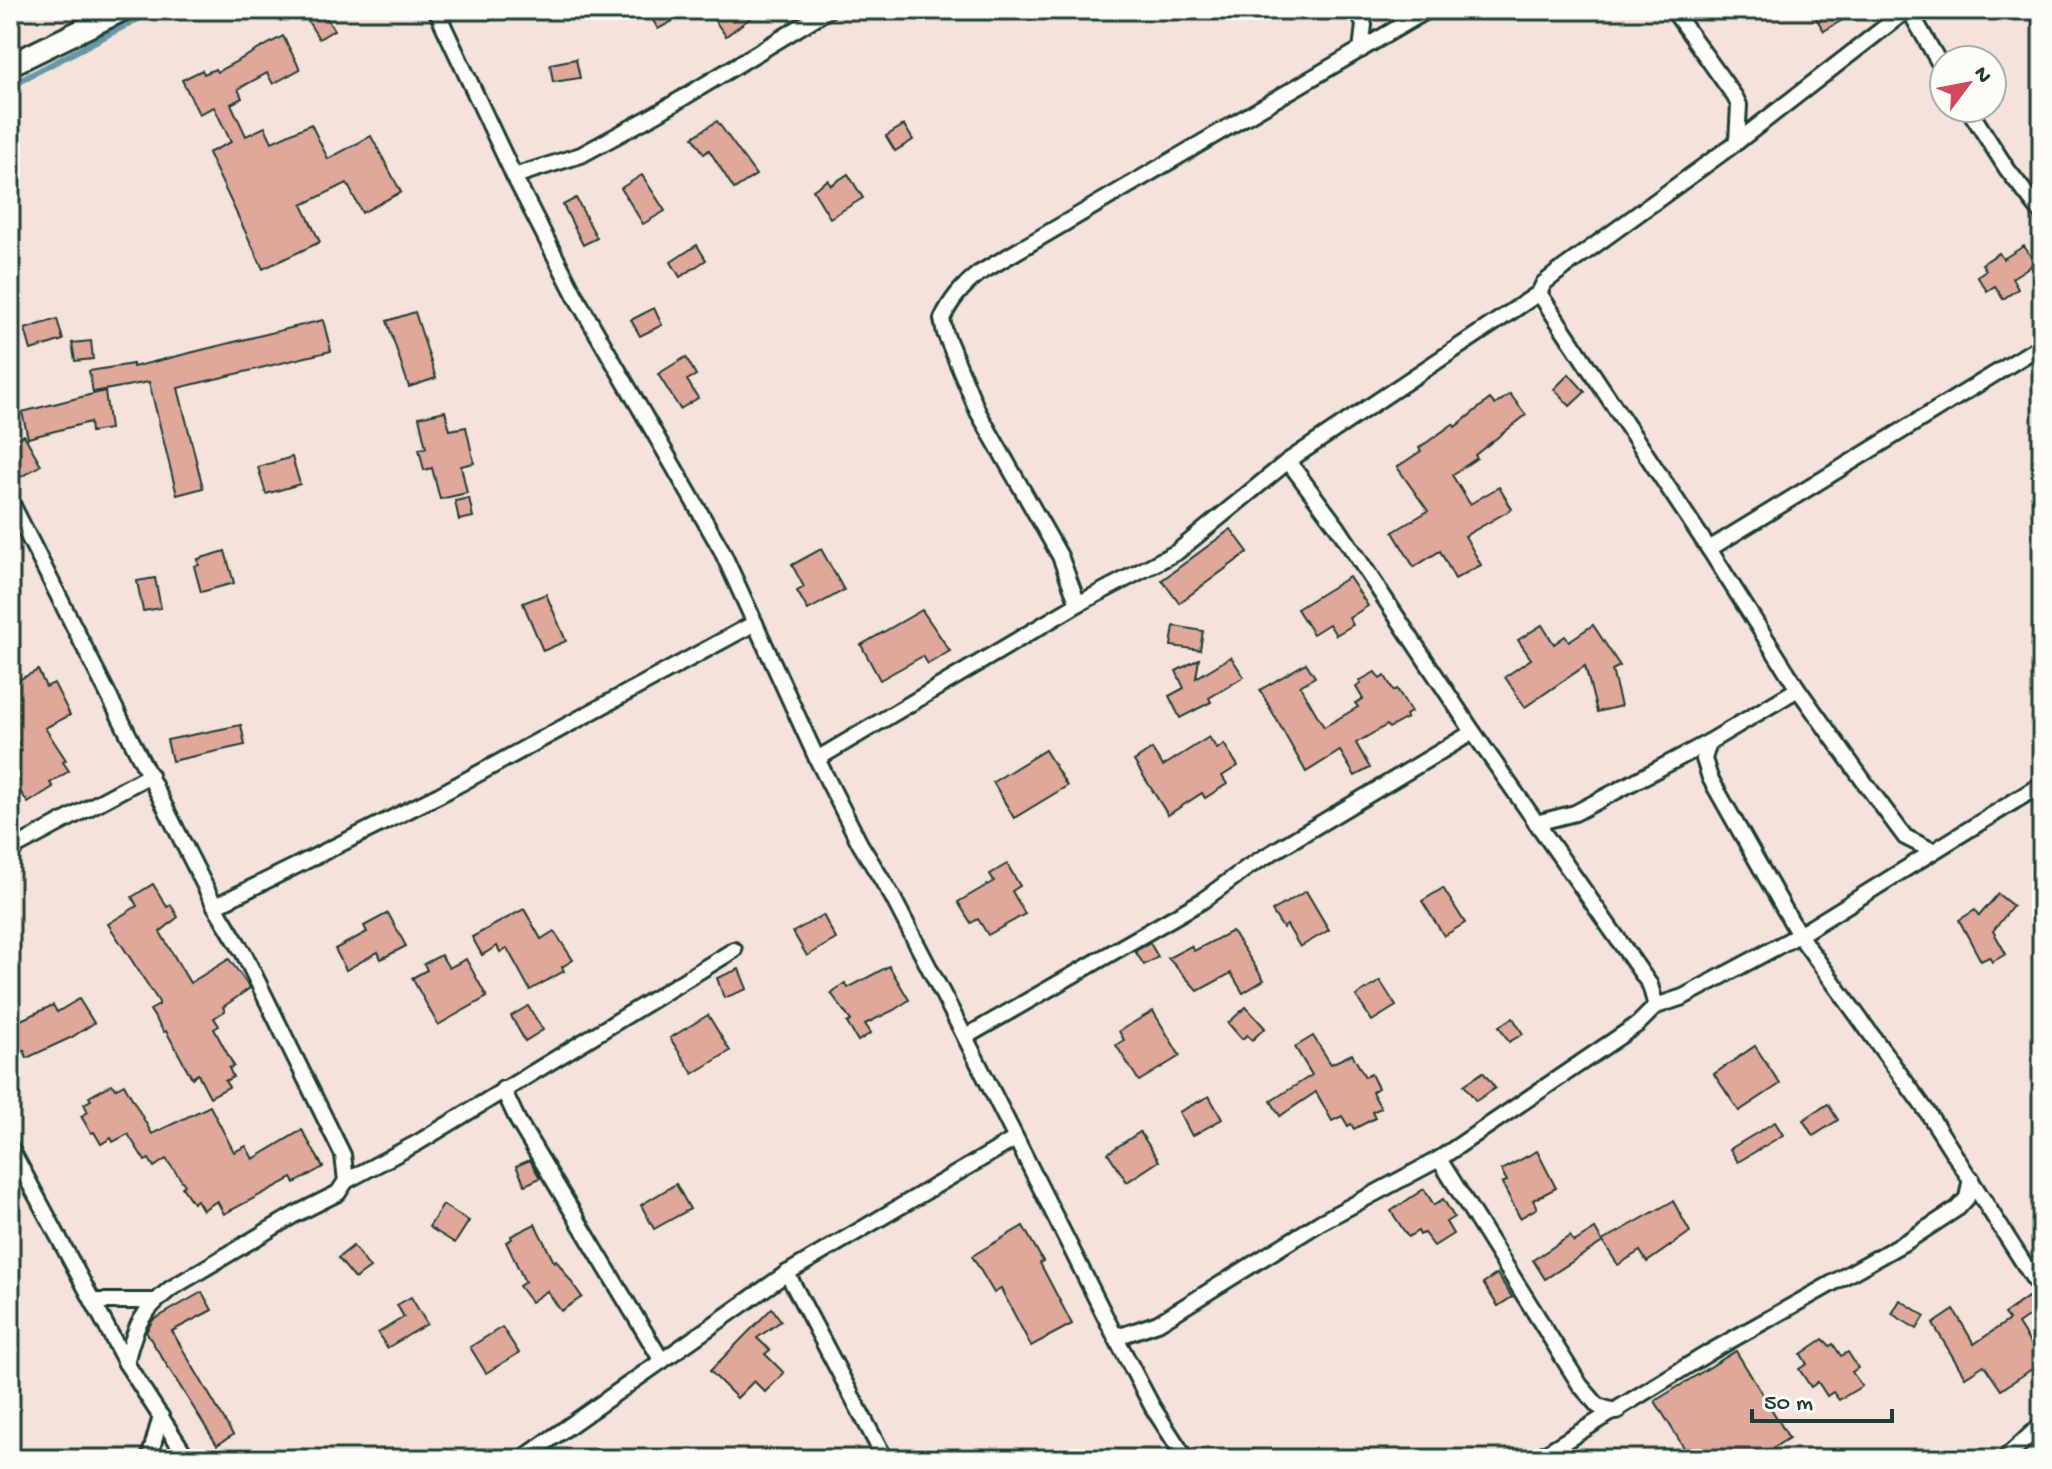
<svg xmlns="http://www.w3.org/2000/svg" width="2052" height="1469" viewBox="0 0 2052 1469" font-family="'Gochi Hand',sans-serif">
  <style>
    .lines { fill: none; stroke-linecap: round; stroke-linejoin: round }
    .stream { stroke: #6598a8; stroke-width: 6 }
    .building { fill: #e0a79b; stroke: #1f3d34; stroke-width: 2 }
    .street-casing { stroke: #1f3d34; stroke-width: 20 }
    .secondary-casing { stroke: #1f3d34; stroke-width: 26 }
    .street { stroke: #fdfcf7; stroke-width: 14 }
    .secondary { stroke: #fdfcf7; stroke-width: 20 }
  </style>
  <rect width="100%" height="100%" fill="#f4e2db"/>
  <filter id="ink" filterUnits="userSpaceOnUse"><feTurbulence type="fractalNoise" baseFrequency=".0125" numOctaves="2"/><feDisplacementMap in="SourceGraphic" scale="16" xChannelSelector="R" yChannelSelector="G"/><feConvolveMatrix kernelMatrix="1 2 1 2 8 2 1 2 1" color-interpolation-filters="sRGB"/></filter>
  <g filter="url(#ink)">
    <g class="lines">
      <polyline class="stream" points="10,86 155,10"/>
    </g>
    <g class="building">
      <polygon points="301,10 321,10 334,30 319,39"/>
      <polygon points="647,10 666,10 673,21 658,29"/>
      <polygon points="707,10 761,10 726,36"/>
      <polygon points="1811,10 1859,10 1824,31"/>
      <polygon points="283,36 300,69 273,84 267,73 238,89 242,98 231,104 246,136 265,127 272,142 311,124 328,159 371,136 401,192 362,213 347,183 302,205 320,242 263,269 208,153 231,142 214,107 199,114 182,80 202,70 204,74 215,69 217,72"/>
      <polygon points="576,59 580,78 553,82 550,64"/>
      <polygon points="717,121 756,175 734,189 709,150 704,154 693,137"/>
      <polygon points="904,125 913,140 895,151 886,136"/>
      <polygon points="848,174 863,198 830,218 813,190 828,180 831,185"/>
      <polygon points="642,175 665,211 643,224 621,188"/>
      <polygon points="576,198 597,238 583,245 563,205"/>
      <polygon points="697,245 706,260 680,277 671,262"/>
      <polygon points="2024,246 2035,263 2012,278 2018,289 2003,299 1995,286 1987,291 1977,276 1986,270 1982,264 1999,253 2003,259"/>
      <polygon points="654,308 662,325 640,336 631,320"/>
      <polygon points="415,312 436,378 409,387 387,321"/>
      <polygon points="57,319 63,340 31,350 25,329"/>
      <polygon points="323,320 331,351 178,388 203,488 177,495 149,382 93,392 89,371 133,364 133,367"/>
      <polygon points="91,341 93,359 75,361 72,343"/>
      <polygon points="686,357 696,375 687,380 698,398 680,409 658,374"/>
      <polygon points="1569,374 1585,392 1570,406 1554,389"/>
      <polygon points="105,391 110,429 91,432 90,422 28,438 22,412"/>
      <polygon points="1510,394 1526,415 1475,455 1477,458 1452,475 1470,504 1499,487 1512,509 1465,536 1481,565 1455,579 1440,551 1414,567 1393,532 1428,511 1397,467 1421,451 1419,448 1453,424 1455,427 1490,399 1495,405"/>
      <polygon points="445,411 450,430 466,427 474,463 461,466 467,493 440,499 432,468 424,470 419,449 426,448 419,417"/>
      <polygon points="24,435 41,465 19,478 10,462 10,443"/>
      <polygon points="292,457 300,484 266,494 258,467"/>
      <polygon points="469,498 473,517 459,520 455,501"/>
      <polygon points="1231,529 1248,552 1179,603 1162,580"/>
      <polygon points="821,549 844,590 808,610 797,591 804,587 792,565"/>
      <polygon points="225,551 234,583 201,592 194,566 199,565 198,559"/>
      <polygon points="1349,577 1368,606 1349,618 1353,625 1336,635 1329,624 1313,634 1297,609"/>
      <polygon points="155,578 161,608 143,611 137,581"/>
      <polygon points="546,594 566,641 543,651 523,603"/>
      <polygon points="922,610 950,651 928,664 923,656 880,680 861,645"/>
      <polygon points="1542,625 1554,644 1565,636 1569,641 1593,625 1620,666 1612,670 1621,706 1597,712 1585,666 1525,707 1505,677 1531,659 1518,640"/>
      <polygon points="1174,626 1203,631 1200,650 1171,646"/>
      <polygon points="1231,657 1244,677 1209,698 1211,702 1180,718 1169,696 1184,688 1176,671 1199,659 1196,678"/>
      <polygon points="1306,663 1315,677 1300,686 1324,727 1358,707 1355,703 1363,699 1356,687 1361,684 1359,681 1375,672 1380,679 1385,676 1394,691 1397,689 1411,712 1406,715 1407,718 1389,728 1387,725 1356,743 1370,768 1355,776 1340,751 1306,772 1260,690"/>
      <polygon points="38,670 46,687 54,683 70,715 45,728 66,760 63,762 69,771 50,783 53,787 28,803 20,791 10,797 10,758 22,751 10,727 10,684"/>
      <polygon points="241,725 245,745 172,761 167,740"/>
      <polygon points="1209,737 1217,749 1224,744 1238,766 1222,776 1227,784 1205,798 1202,793 1168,815 1134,761 1152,749 1163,766"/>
      <polygon points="1045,750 1067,786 1014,818 993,782"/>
      <polygon points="1007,864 1020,886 1012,891 1025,914 988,935 978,919 971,923 958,902 994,881 990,874"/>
      <polygon points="153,884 167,907 171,905 178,917 160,932 190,983 229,959 250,988 223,1007 225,1011 214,1018 219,1026 214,1029 234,1066 229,1068 233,1077 225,1081 229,1087 210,1097 198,1074 192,1078 166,1031 164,1032 150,1010 159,1005 159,1002 108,924 137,906 132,897"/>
      <polygon points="1443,888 1465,923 1444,936 1422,901"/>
      <polygon points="1306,891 1329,930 1300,947 1287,925 1283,928 1272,911"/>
      <polygon points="1998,894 2013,906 1993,931 2006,954 1992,962 1989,957 1981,961 1959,920 1975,910 1979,916"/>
      <polygon points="524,909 541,939 554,931 573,960 562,967 564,971 530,990 507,948 500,952 497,946 482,955 472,937"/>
      <polygon points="388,913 406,946 381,959 378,952 346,970 335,949 367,932 364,926"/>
      <polygon points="823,915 836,939 807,956 793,932"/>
      <polygon points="1232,931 1264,980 1243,993 1231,973 1198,991 1168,958 1191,946 1194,951"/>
      <polygon points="1150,943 1158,957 1144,965 1135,951"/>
      <polygon points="441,955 449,968 466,959 487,997 438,1025 412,978 427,970 424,964"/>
      <polygon points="889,966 909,1000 894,1010 865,1024 871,1033 858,1041 847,1023 851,1021 831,993 845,983 848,988"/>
      <polygon points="739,969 747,989 724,998 717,978"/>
      <polygon points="1380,981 1396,1006 1372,1021 1356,996"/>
      <polygon points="79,999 94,1023 72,1037 27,1058 24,1050 16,1054 10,1041 10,1025 53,1005 57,1012"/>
      <polygon points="528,1006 543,1030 525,1041 511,1016"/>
      <polygon points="1246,1007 1265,1028 1252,1040 1247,1035 1242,1039 1228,1023"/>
      <polygon points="1153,1011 1180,1056 1139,1081 1116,1045 1124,1040 1119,1031"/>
      <polygon points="708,1015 730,1051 693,1074 670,1038"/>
      <polygon points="1513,1018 1523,1034 1509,1042 1499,1026"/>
      <polygon points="1313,1036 1331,1064 1352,1054 1365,1077 1371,1074 1378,1088 1372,1092 1381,1108 1372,1112 1375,1118 1354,1129 1351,1124 1348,1126 1342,1116 1332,1121 1316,1092 1280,1116 1271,1101 1312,1075 1295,1047"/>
      <polygon points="1755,1046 1780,1084 1739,1111 1714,1074"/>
      <polygon points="1483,1072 1495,1088 1476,1101 1464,1085"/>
      <polygon points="112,1084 115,1089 124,1084 152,1134 210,1106 234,1152 246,1146 253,1159 302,1130 323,1167 295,1183 292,1178 224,1214 217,1201 203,1210 197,1200 193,1203 182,1187 185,1185 166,1159 154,1167 149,1159 145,1161 128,1134 113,1142 111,1138 101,1144 94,1132 91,1133 81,1116 88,1112 84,1104 91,1100 89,1097"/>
      <polygon points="1209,1096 1222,1119 1192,1136 1179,1112"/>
      <polygon points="1828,1104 1838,1120 1813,1136 1803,1120"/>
      <polygon points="1775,1122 1783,1135 1738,1162 1730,1149"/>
      <polygon points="1140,1132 1159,1161 1127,1182 1108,1153"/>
      <polygon points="1537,1151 1556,1188 1533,1200 1537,1208 1520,1218 1502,1183 1507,1181 1501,1170"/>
      <polygon points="530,1160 540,1178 525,1185 516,1166"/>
      <polygon points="676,1184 690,1209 654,1229 641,1205"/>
      <polygon points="1424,1189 1434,1205 1443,1199 1454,1217 1446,1222 1453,1234 1434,1246 1424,1233 1420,1235 1418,1231 1408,1237 1391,1211"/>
      <polygon points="1673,1201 1690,1232 1647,1262 1640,1251 1618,1265 1603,1242 1545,1279 1533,1260 1570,1236 1574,1242 1595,1229 1602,1241"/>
      <polygon points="443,1205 469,1221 455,1243 429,1227"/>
      <polygon points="535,1224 554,1262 556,1260 582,1297 561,1311 547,1291 531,1302 519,1286 525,1282 506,1242 512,1239 511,1236"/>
      <polygon points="1023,1226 1043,1261 1040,1263 1072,1324 1031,1346 1001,1289 994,1293 972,1256"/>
      <polygon points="353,1246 370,1268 355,1279 338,1258"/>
      <polygon points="1497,1274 1512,1297 1498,1306 1483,1283"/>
      <polygon points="202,1292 212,1310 172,1331 233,1435 217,1445 146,1332 153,1320"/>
      <polygon points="411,1297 427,1324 387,1348 378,1333 404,1317 397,1305"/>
      <polygon points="2028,1297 2037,1311 2018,1324 2042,1362 2001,1390 1984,1365 1965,1377 1933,1324 1954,1310 1974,1344 2009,1320 2004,1314"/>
      <polygon points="1900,1300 1925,1316 1917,1329 1892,1314"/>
      <polygon points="772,1308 781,1321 757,1338 770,1350 765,1354 784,1373 765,1392 754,1381 737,1398 710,1371"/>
      <polygon points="502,1327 519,1353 486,1373 470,1347"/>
      <polygon points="1823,1339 1830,1346 1833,1344 1841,1356 1848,1352 1858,1368 1852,1372 1862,1386 1839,1400 1833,1392 1827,1396 1818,1382 1811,1387 1799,1369 1807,1364 1801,1354"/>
      <polygon points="1736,1351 1789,1438 1755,1459 1691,1459 1655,1401"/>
    </g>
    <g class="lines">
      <g class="street-casing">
        <g id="street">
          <polyline points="436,10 514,176 576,297 721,549 817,759 860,844 892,896 965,1037 1114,1334 1153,1408 1186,1459"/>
          <polyline points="1358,10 1364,25 1361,50"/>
          <polyline points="1673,10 1735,97 1739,105 1737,142"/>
          <polyline points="1909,10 1944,71"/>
          <polyline points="1968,108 2007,169 2042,214"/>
          <polyline points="514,176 581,155 658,113 828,10"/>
          <polyline points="1539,293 1709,549 1798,689 1865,783 1905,837 1933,851"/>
          <polyline points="1288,461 1338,528 1473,732 1650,985 1656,1006"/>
          <path d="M10,500L215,906L244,954L343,1155L346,1181L338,1193L294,1215L170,1289C140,1313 135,1327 126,1363"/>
          <polyline points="1709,549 2042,345"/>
          <path d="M1078,604L1060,556L978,412L945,333L942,319C951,300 961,288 978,274L1428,10"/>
          <polyline points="1709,742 1704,759 1710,778 1799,935 1928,1113 2042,1292"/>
          <polyline points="817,759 1078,604 1177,552 1288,461 1539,293 1544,283 1558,272 1737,142 1907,10"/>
          <polyline points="1536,823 1575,813 1709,742 1798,689"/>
          <polyline points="10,850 150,775"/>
          <polyline points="215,906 439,795 755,623"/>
          <polyline points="965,1037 1202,901 1248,867 1473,732"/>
          <polyline points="503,1089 518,1121 662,1361"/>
          <polyline points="10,1147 126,1363 188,1459"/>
          <polyline points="1439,1159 1580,1385 1598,1406 1617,1412"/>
          <polyline points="346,1181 419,1142 734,950"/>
          <polyline points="787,1273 885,1459"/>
          <polyline points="93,1301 155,1301"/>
          <polyline points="1114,1334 1123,1335 1158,1323 1321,1222 1439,1159 1638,1024 1656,1006 1683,997 1799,935 2042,784"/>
          <polyline points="149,1459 161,1416"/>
          <polyline points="522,1459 787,1273 1015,1139"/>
          <polyline points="1536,1459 1710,1352 1909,1240 1958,1208 1967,1198 1971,1178"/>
          <polyline points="2004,1459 2042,1424"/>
        </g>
      </g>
      <g class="secondary-casing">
        <polyline id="secondary" points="10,65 123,10"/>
      </g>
      <use href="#street" class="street"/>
      <use href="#secondary" class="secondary"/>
    </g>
  </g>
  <rect width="2052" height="1469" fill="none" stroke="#fdfcf7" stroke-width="40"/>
  <rect x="20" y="20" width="2012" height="1429" fill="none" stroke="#1f3d34" stroke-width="3" filter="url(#ink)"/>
  <g transform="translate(1968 84) rotate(58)"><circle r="38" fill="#fdfcf7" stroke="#a4b0a9" stroke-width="2"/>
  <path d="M0-6L14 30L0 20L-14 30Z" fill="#d1495b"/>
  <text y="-12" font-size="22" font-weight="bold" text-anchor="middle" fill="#1f3d34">N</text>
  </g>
  <path d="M1752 1409v12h140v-12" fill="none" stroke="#1f3d34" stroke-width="4"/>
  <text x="1764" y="1409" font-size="24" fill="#1f3d34" stroke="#fdfcf7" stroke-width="6" paint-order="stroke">50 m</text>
</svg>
